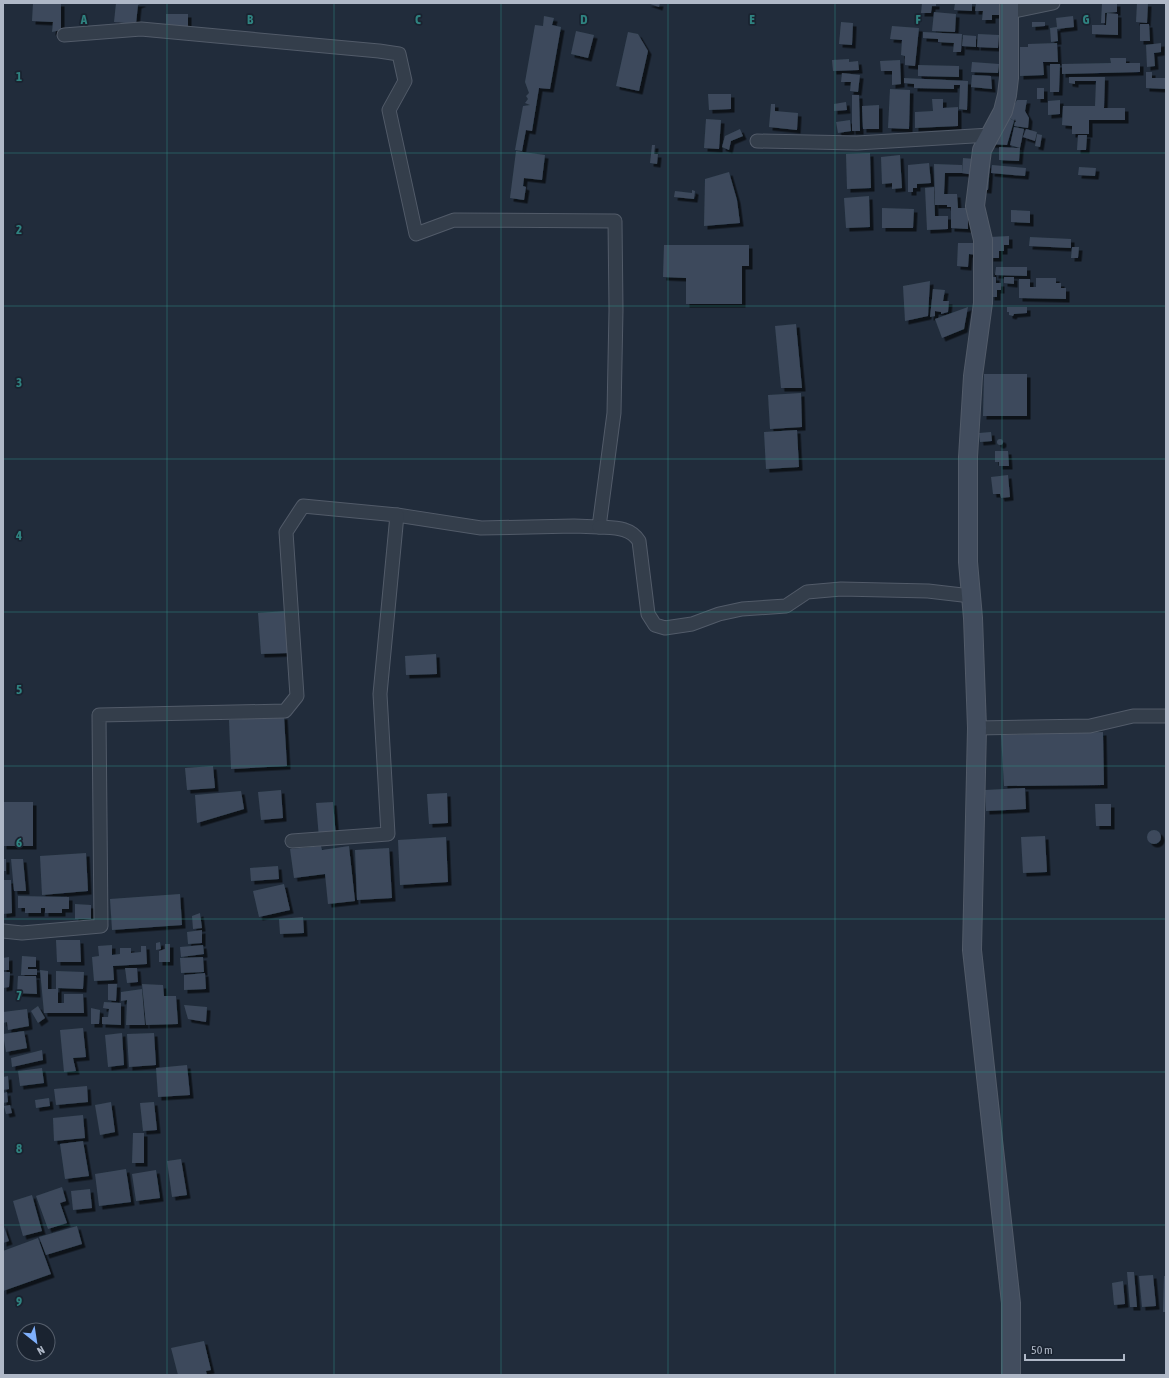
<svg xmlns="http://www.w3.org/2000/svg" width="1169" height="1378" viewBox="0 0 1169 1378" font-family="'Asap Condensed',sans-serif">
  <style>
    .building { fill: #3c4a5b; filter: url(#shadow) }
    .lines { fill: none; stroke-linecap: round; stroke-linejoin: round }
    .street-casing { stroke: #525b69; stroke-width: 15 }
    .secondary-casing { stroke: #525b69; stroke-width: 20 }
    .street { stroke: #343e4b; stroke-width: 13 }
    .secondary { stroke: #424d5e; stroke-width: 18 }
    .grid { fill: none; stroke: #2f8380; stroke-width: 1; stroke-opacity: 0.55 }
    .grid-label { font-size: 13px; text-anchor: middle; font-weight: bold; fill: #2f8380; stroke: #1a2330; stroke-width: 3.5; stroke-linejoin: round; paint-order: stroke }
  </style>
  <defs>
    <filter id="shadow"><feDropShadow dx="3.5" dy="3.5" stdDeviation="0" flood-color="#0009"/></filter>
  </defs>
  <rect width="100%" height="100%" fill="#212c3b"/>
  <g class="building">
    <polygon points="33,3 61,3 61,30 52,32 53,22 32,21"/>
    <polygon points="116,3 143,3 138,5 136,24 114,22"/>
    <polygon points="647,3 660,3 659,7"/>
    <polygon points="922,3 936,3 936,6 932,6 931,13 921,13"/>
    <polygon points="955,3 972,3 972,11 954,10"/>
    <polygon points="976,3 1001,3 1001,15 992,15 992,20 982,20 983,11 975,11"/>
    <polygon points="1102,3 1117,3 1117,12 1105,13 1105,23 1101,23"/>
    <polygon points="1137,3 1148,3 1147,23 1136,22"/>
    <polygon points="934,12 956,14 955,32 932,31"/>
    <polygon points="1107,13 1118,14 1118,35 1092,34 1092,25 1106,25"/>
    <rect x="166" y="14" width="22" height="13"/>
    <polygon points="544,16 554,18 552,25 561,27 550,89 539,88 532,131 526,130 522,151 515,150 523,106 530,105 525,103 528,99 526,96 529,93 525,82 535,25 543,26"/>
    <polygon points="1073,16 1074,27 1057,29 1058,41 1051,42 1050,28 1057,27 1056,18"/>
    <polygon points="841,22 853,23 852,45 839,44"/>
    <polygon points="1032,22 1045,22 1045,26 1032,27"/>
    <polygon points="1140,24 1149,24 1150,41 1140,41"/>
    <polygon points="892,26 919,28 915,66 905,65 905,56 901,55 902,40 890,39"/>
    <polygon points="576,31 594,35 588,58 571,54"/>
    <polygon points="628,32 638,34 648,51 639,91 616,86"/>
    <polygon points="923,32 962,34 961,52 953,52 954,43 938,42 938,39 923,38"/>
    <polygon points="978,34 999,35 998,48 977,47"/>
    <polygon points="963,35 976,36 976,47 962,46"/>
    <polygon points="1057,43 1058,62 1043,62 1044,75 1020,76 1020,47 1028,47 1028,44"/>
    <polygon points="1161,43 1161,52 1154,53 1155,66 1147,67 1146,45"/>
    <polygon points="1110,58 1126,58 1126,63 1140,63 1140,72 1062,74 1062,64 1111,63"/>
    <polygon points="849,59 849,62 858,61 859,70 833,71 832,60"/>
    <polygon points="900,60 901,84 892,85 892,71 881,71 880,61"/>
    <polygon points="972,62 999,64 998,73 971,72"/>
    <polygon points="1050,64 1060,64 1059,92 1050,92"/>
    <polygon points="918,65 959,66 959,77 918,76"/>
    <polygon points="1146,72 1152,72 1152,78 1166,78 1166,89 1146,88"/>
    <polygon points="842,73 860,75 858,92 850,91 851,82 841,82"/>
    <polygon points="972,75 991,76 992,89 971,87"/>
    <polygon points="1069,77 1105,77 1104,108 1125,108 1125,120 1089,120 1089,134 1072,134 1072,126 1062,125 1063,106 1095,106 1096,81 1075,81 1075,84 1069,83"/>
    <polygon points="904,78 968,81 967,110 959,109 960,85 954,85 954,89 914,88 914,84 904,83"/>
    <rect x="1037" y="88" width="7" height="11"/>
    <polygon points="890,89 910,90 909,129 888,128"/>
    <polygon points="708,94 731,94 731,109 709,110"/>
    <polygon points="852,95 859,95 860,131 852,131"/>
    <polygon points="932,99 943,99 943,108 958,107 958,126 915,128 915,112 933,111"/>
    <polygon points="1017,100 1027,100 1025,111 1029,118 1028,128 1014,126 1015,122 1016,122 1015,119 1014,121 1007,116"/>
    <polygon points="1060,100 1060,114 1048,115 1048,101"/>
    <polygon points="846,102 847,110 834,111 834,104"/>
    <polygon points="771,104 775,104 775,111 798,113 797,130 769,127"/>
    <polygon points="879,105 879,129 863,129 862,106"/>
    <polygon points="1008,117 1014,121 1007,145 989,144"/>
    <polygon points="706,119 721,120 719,149 704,148"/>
    <polygon points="850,120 851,131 838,133 836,122"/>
    <polygon points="1014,127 1024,129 1020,148 1010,145"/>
    <polygon points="740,129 743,136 731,141 729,150 722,147 725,136"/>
    <polygon points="1026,129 1037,132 1035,141 1023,137"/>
    <polygon points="1037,134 1042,135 1040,147 1035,146"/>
    <polygon points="1078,135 1087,135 1086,150 1077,150"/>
    <polygon points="652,145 655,145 654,154 658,154 657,164 650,163"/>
    <polygon points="999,147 1020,148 1019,161 999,160"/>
    <polygon points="516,151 545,155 542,180 524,178 523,186 526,187 524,200 510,198"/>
    <polygon points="870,153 871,188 847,189 846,154"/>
    <polygon points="900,155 902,188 892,189 892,183 882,184 881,157"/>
    <polygon points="963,158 975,159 974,175 962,173"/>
    <polygon points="929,163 931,183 917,184 917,188 913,188 913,192 908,192 908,165"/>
    <polygon points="934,164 962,165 962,173 945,173 944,194 957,194 958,208 968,208 968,229 951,228 951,207 947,207 947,205 935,205"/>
    <polygon points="982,164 990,165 988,190 979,189"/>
    <polygon points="992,165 1026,168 1025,176 991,173"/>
    <polygon points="1079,167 1096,168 1095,176 1078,175"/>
    <polygon points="729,172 737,200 740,223 704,226 705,179"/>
    <polygon points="934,187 935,216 948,216 948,229 927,230 925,188"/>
    <polygon points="692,190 695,191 694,199 674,197 675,191 692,193"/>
    <polygon points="869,196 870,227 846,228 844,198"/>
    <polygon points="882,208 914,209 913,228 882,228"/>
    <polygon points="1011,210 1030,211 1030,223 1011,222"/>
    <polygon points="1009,236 1009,245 1004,245 1004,251 999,251 999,258 990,258 990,237"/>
    <polygon points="1030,237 1071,239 1071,248 1029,246"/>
    <polygon points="958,243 977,243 977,255 969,254 968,267 957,266"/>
    <polygon points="664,245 749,245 749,266 742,266 742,304 686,304 686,278 663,277"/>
    <polygon points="1072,247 1079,247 1078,258 1071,258"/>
    <polygon points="996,267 1027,267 1027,276 995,275"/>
    <polygon points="991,270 993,270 993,277 996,277 996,283 1001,283 1001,290 997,290 997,297 991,297"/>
    <polygon points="1004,277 1014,277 1014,284 1004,283"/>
    <polygon points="1036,278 1056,278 1056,283 1061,283 1061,288 1066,288 1066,299 1019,298 1019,279 1030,279 1030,287 1036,287"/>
    <polygon points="930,281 928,316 905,321 903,286"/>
    <polygon points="933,289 945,290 943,301 949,301 948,312 941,314 941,312 935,311 935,316 930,317"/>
    <polygon points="968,307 964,329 942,338 935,319"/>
    <polygon points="1007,307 1027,307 1027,313 1014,314 1013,316 1009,315 1009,312 1007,312"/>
    <polygon points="796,324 802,388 781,388 775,326"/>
    <polygon points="984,374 1027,374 1027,416 983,416"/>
    <polygon points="801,393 802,427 770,429 768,395"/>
    <polygon points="797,430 799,467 766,469 764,432"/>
    <polygon points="991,432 992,441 980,442 979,433"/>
    <circle cx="1000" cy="442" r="3"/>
    <polygon points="995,451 1008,451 1009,466 999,466 999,462 995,462"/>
    <polygon points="1008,475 1010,497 1001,498 1000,494 993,494 991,477"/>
    <polygon points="286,611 289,653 261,654 258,613"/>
    <polygon points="436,654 437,674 406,675 405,656"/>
    <polygon points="284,716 287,766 231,769 229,720"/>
    <polygon points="1103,732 1104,785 1004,786 1001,735"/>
    <polygon points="213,766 215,788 187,790 185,768"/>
    <polygon points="1025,788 1026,809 986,811 985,790"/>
    <polygon points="281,790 283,818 261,820 258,792"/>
    <polygon points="241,791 244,809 197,823 195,795"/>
    <polygon points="447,793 448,823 429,824 427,794"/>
    <rect x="3" y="802" width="30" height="44"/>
    <polygon points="333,802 336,836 319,838 316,803"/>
    <polygon points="1095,804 1111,804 1111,826 1096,826"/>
    <circle cx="1154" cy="837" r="7"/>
    <polygon points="1045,836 1047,872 1023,873 1021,837"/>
    <polygon points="446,837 448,882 400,885 398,840"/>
    <polygon points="321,846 322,850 349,846 355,901 328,904 325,874 294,878 290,849"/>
    <polygon points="389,848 392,898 357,900 355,850"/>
    <polygon points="86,853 88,891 42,895 40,856"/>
    <rect x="3" y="859" width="3" height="12"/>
    <polygon points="11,859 23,859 26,891 14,891"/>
    <polygon points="278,866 279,879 251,881 250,868"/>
    <polygon points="3,880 11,880 12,913 3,914"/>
    <polygon points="284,884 290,910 259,917 253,891"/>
    <polygon points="180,894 182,925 112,930 110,899"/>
    <polygon points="18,896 69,897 69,909 62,909 62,913 45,913 45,908 41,908 41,913 25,913 25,908 18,908"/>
    <polygon points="75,904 91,905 91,919 75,919"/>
    <polygon points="200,913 202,928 193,929 192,916"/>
    <polygon points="303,917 304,933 280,934 279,919"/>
    <polygon points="202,930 202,943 188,944 187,932"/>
    <polygon points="56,940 80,940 81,962 57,962"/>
    <polygon points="160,942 161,949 156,950 156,943"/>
    <polygon points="165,944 170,944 170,962 159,962 159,951 165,949"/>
    <polygon points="112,945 112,955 120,954 120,948 131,948 131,953 141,952 141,946 146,946 147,964 113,966 114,980 94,981 92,957 99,956 98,946"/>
    <polygon points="203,945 204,954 181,957 180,947"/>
    <polygon points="22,956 36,957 36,967 28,967 28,969 37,969 37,975 21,975"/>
    <polygon points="9,957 9,970 3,970 3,958"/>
    <polygon points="203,957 204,972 181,973 180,958"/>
    <polygon points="125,968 137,968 138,982 127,983"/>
    <polygon points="40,970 48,971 48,989 56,989 56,971 84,972 83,989 58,988 58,1003 64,1003 64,994 83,994 84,1013 44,1013"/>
    <polygon points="3,972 10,972 9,987 3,988"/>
    <polygon points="205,973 206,989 184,990 184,975"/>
    <polygon points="18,976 36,976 37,994 17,993"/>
    <polygon points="108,984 117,984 116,1001 108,1000"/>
    <polygon points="142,984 163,985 164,996 176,996 178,1024 146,1025"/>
    <polygon points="142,989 145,1025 126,1025 127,1000 121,1001 121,992"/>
    <polygon points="104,1002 121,1003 121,1025 102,1024 102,1017 108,1017 109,1009 103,1008"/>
    <polygon points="184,1005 207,1007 206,1022 188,1019"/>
    <polygon points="38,1006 45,1018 38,1023 31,1011"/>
    <polygon points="91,1008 100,1010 99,1024 91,1024"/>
    <polygon points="27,1009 29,1026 8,1030 7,1022 3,1023 3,1012"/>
    <polygon points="83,1028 86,1057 73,1058 76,1071 64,1072 60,1030"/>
    <polygon points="24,1031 27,1048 6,1052 3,1034"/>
    <polygon points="122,1033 124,1065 108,1067 105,1035"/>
    <polygon points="154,1033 156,1065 129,1067 127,1034"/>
    <polygon points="42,1050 43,1060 12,1067 11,1058"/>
    <polygon points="187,1065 190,1095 158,1097 156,1068"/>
    <polygon points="42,1068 44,1083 20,1086 18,1071"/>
    <polygon points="8,1076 9,1089 3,1090 3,1077"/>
    <polygon points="87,1086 88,1102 56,1105 54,1089"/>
    <polygon points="7,1092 8,1102 3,1103 3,1093"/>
    <polygon points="49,1098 50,1106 36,1108 35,1100"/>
    <polygon points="111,1102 115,1132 100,1135 95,1105"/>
    <polygon points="154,1102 157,1130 143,1131 140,1103"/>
    <polygon points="10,1105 12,1113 6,1114 4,1106"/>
    <polygon points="83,1115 85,1138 54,1141 53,1118"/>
    <polygon points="133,1133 144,1133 144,1163 132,1163"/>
    <polygon points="83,1141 89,1176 65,1179 60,1144"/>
    <polygon points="181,1159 187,1195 172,1197 167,1161"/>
    <polygon points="126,1169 131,1202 99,1206 95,1174"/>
    <polygon points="156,1170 160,1198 136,1201 132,1174"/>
    <polygon points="62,1187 66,1201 60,1203 67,1223 48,1229 36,1196"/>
    <polygon points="90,1189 92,1208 73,1210 71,1191"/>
    <polygon points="32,1195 42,1231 23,1236 13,1201"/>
    <polygon points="3,1224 9,1241 3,1243"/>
    <polygon points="77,1226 82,1244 46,1255 39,1237"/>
    <polygon points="38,1238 51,1274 3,1291 3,1251"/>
    <polygon points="1127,1272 1134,1272 1137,1307 1130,1307"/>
    <polygon points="1153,1275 1156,1306 1142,1307 1139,1276"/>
    <polygon points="1164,1276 1166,1276 1166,1312 1163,1312"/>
    <polygon points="1123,1281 1125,1304 1114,1305 1112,1283"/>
    <polygon points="204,1341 211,1370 206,1371 207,1375 178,1375 171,1348"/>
  </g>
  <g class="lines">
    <g class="street-casing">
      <g id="street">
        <polyline points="1009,12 1053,3"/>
        <polyline points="64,35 141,29 379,51 399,54 405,81 389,110 416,234 454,220 615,221 616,310 614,413 599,527 574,526 481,528 397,515"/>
        <polyline points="757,141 857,143 990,135"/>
        <path d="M599,527C615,528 630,527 639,541L648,614L655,625L665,628L692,624L719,614L742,609L786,606L807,592L841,589L928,591L971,596"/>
        <polyline points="977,728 1090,726 1133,716 1166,716"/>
        <polyline points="3,931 22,933 101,926 99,715 285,711 297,696 286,532 303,506 397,515 380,694 388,834 292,841"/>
      </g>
    </g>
    <g class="secondary-casing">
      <polyline id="secondary" points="1009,3 1009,78 1007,95 1003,111 982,150 975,206 983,240 983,303 973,376 968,457 968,562 973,618 977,728 972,950 1011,1303 1011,1375"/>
    </g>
    <use href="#street" class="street"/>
    <use href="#secondary" class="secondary"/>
  </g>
  <path class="grid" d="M167,3V1375M334,3V1375M501,3V1375M668,3V1375M835,3V1375M1002,3V1375M3,153H1166M3,306H1166M3,459H1166M3,612H1166M3,766H1166M3,919H1166M3,1072H1166M3,1225H1166"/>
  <g class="grid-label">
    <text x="84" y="24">A</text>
    <text x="250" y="24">B</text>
    <text x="418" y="24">C</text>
    <text x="584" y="24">D</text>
    <text x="752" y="24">E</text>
    <text x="918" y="24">F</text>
    <text x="1086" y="24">G</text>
    <text x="19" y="81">1</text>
    <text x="19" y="234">2</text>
    <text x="19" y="387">3</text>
    <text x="19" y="540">4</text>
    <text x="19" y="694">5</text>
    <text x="19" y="847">6</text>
    <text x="19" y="1000">7</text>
    <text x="19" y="1153">8</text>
    <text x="19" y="1306">9</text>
  </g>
  <rect width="1169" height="1378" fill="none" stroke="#afb8c7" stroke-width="8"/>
  <g transform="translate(36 1342) rotate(150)"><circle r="19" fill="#1a2330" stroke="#565f6c"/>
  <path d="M0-3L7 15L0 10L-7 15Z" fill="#7fb0fc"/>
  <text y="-6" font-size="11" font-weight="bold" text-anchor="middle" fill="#afb8c7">N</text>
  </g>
  <path d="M1025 1354v6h99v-6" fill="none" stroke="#afb8c7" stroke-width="2"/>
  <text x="1031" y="1354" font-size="12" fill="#afb8c7" stroke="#1a2330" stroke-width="3" paint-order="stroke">50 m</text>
</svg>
